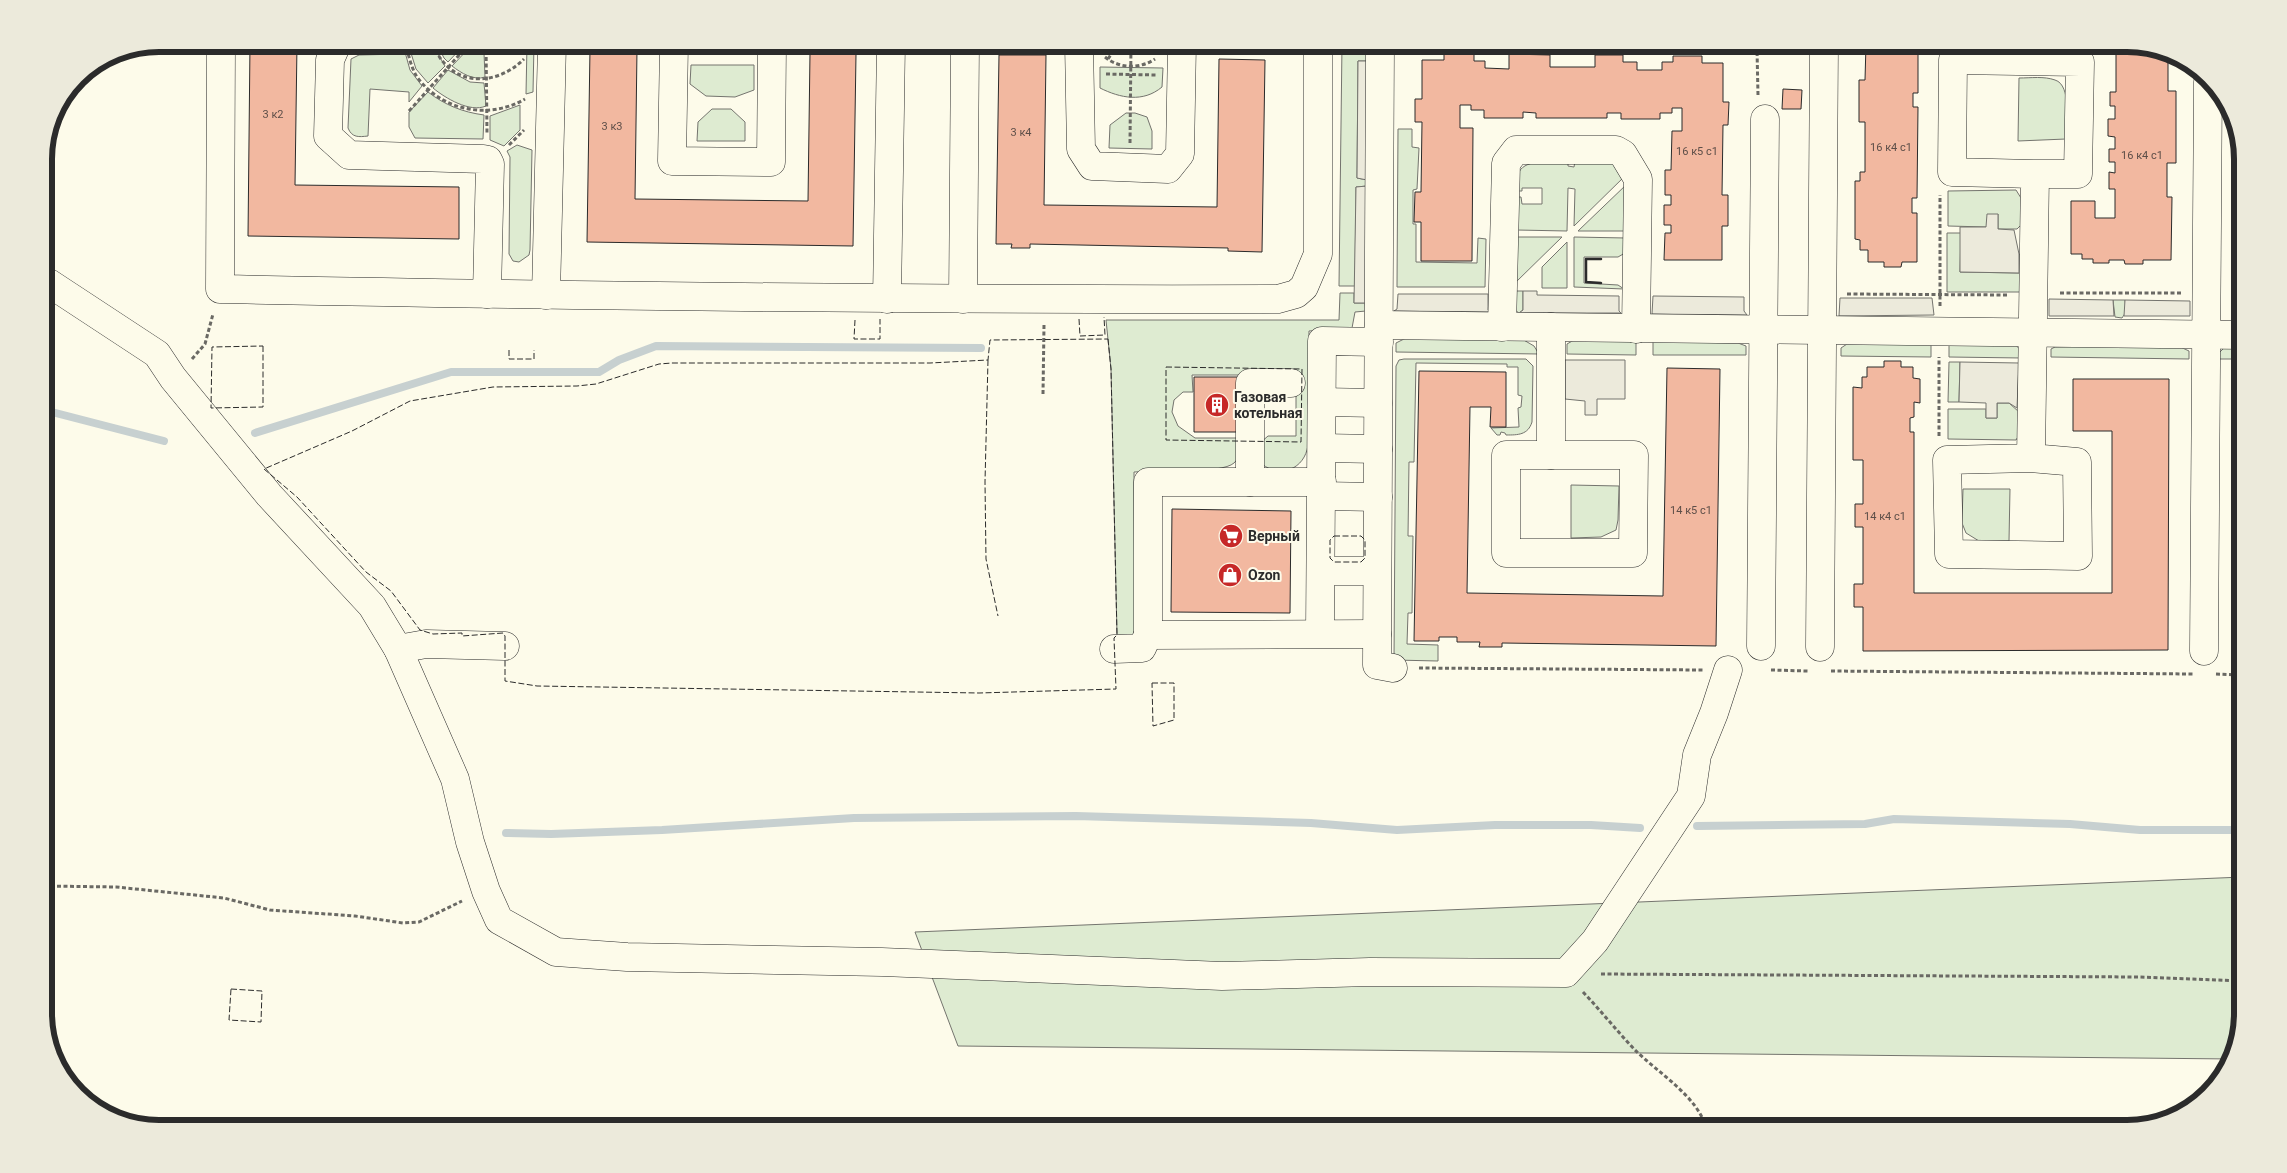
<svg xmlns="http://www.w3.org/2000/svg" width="2287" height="1173" viewBox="0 0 2287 1173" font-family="Roboto,sans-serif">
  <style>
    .green { fill: #deebd1; stroke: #74746e }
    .parking { fill: #eceadb; stroke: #74746e }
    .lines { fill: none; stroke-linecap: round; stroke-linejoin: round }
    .stream { stroke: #c7d0d0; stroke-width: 8 }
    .building { fill: #f2b8a0; stroke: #2b2b2b }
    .minor-casing { stroke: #2b2b2b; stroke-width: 29 }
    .path { stroke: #6a6964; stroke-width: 3; stroke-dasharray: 4 2.5; stroke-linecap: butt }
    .minor { stroke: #fdfbea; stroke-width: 28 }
    .rail-casing { stroke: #2b2b2b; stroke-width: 5.5 }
    .rail { stroke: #fdfbea; stroke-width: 4; stroke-dasharray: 11; stroke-linecap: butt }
    .fence { stroke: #2b2b2b; stroke-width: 1; stroke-dasharray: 6 2.5; stroke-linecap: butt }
    .wall { stroke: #2b2b2b; stroke-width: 2.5 }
    .labels { text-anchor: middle; stroke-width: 4; stroke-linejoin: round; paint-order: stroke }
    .number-label { font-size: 11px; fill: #5d4e48 }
    .poi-label { font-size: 14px; font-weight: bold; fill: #2b2b2b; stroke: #fdfbea; text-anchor: start }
    .rim { fill: none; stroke: #2b2b2b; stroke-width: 6 }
  </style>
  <rect width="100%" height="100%" fill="#fdfbea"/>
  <g class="green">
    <polygon points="420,44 432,44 445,66 428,83 416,69 410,50"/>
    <polygon points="437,44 465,44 448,62 444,58"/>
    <polygon points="527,44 534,44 533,92 526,94"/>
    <polygon points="1342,44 1358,44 1358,53 1367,54 1368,61 1358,61 1357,178 1367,180 1367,186 1356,187 1355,286 1339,286"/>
    <polygon points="1765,44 1814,44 1814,46 1808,46 1808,53 1769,52 1769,46 1765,46"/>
    <path d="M470,47L484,53L485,77C474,81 461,73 452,66Z"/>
    <path d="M405,52L410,70L422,86L409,102V92L370,89L368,136C359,137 352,138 348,128L351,59L359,55L401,54Z"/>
    <polygon points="691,65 754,65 754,90 735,97 706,96 690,84"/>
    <path d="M1100,67L1163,68L1162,87C1143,103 1120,98 1100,88Z"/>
    <path d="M448,70L470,82L484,83L486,106C470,113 445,98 433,88Z"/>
    <path d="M2019,78C2031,78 2044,76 2055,80C2072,85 2066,124 2066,139L2018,141Z"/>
    <path d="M428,92C445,105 462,112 484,115L483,139L415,138L409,127V112Z"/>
    <polygon points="520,105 520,130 504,146 490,140 490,116"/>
    <polygon points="712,109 731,109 745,122 745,141 697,141 698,122"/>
    <polygon points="1126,113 1135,113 1147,117 1152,131 1152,149 1109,148 1110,125"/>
    <polygon points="1398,129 1412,129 1412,147 1419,148 1417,189 1413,190 1413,224 1416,224 1416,262 1477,263 1478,238 1486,239 1485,287 1397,287"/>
    <polygon points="517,145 532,150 530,250 529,255 519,262 513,261 509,254 510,157 507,151"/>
    <path d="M1568,161V166L1574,167L1575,161L1614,163L1626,175L1574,226L1575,189L1568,188L1567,231L1516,230V197H1521L1522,204H1542V188H1522V191H1516C1517,185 1517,177 1519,172C1526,158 1555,162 1568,161Z"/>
    <polygon points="1627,184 1627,231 1578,231"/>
    <polygon points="2016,190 2021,198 2021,225 2017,229 1998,229 1998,214 1987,227 1948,226 1948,191"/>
    <polygon points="1947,233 1961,233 1960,272 2019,273 2019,254 2022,256 2021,292 1947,292"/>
    <polygon points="1516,237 1562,237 1515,283"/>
    <polygon points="1574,237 1626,238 1625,253 1618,257 1584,257 1584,283 1618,285 1624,289 1574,287"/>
    <polygon points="1567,242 1567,288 1542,288 1542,267"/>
    <polygon points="1515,291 1523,291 1523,310 1519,313 1515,310"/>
    <path d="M1340,293H1354V303H1365L1366,311L1355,312L1352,328L1309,331L1308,445C1305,469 1280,479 1262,464L1260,443L1268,436H1296V375H1192L1193,392H1183L1174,400L1172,412L1178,426L1195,438H1241C1240,446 1241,457 1234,463C1222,474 1153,471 1134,472L1135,637L1114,638L1117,635L1111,369L1106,320H1339Z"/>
    <polygon points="2113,300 2125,300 2126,312 2122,318 2115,317"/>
    <polygon points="1408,337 1522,339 1534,346 1539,354 1396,352 1396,343"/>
    <polygon points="1574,340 1636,340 1636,355 1567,354 1567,344"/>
    <polygon points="1653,341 1738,343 1746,346 1746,355 1653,355"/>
    <polygon points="1931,343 1931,357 1841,356 1841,348 1847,344"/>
    <polygon points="1949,343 2015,344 2021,351 2022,358 1949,357"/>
    <polygon points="2174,344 2189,351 2189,359 2051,357 2051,349 2055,347"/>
    <polygon points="2225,347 2243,347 2243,359 2218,359 2219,353"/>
    <path d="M1404,359H1526L1533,366L1532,422C1528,435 1518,435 1506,435L1505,433L1501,432L1500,435H1497L1491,428L1519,427L1518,408L1521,407L1522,396L1518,395V367H1507V364L1416,363L1414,462H1409L1408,536H1413L1412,613H1408L1407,644L1438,645V661L1394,660L1396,366L1399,360Z"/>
    <polygon points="1949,362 1960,362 1959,402 1948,402"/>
    <polygon points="1997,403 2009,403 2019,412 2019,435 2016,440 1948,439 1948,409 1986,409 1986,418 1997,418"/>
    <polygon points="1571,485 1619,486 1618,520 1616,530 1601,537 1571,538"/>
    <polygon points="1963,489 2010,489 2009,541 1979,541 1966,533 1962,523"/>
    <polygon points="2243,877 2243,1014 2233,1059 958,1046 915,932"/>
  </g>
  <g class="parking">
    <polygon points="1358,61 1368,61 1367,180 1357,178"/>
    <polygon points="1367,186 1367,306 1365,303 1354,303 1356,187"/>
    <polygon points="1987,214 1998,214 1998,229 2014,230 2019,254 2019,273 1960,272 1960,227 1986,227"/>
    <polygon points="1523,291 1537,291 1537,295 1619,296 1619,311 1621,313 1519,313 1523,310"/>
    <polygon points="1398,294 1488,294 1488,310 1490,312 1394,311 1397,309"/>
    <polygon points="1653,296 1744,297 1744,311 1747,315 1652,314"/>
    <polygon points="1840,298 1932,298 1934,315 1839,316"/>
    <polygon points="2049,299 2113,300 2114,316 2049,316"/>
    <polygon points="2125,300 2190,301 2190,316 2124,316"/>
    <polygon points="1565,360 1625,360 1625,399 1597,399 1597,415 1585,415 1585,401 1565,399"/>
    <polygon points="1960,362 2019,363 2017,408 2009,403 1997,403 1997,418 1986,418 1986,403 1959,402"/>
  </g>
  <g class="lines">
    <g class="stream">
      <polyline points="44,410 164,441"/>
      <polyline points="255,433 451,372 599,372 619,360 656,346 981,348"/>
      <polyline points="1697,826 1865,824 1894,819 2070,824 2140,830 2243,830"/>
      <polyline points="506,833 551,834 662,830 854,818 1076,816 1311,823 1397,830 1495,825 1591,825 1640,828"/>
    </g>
  </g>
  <g class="building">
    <polygon points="250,44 297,44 295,185 459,187 459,239 248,236"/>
    <polygon points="1866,44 1918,44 1918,93 1913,93 1913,107 1918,107 1917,198 1912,198 1912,213 1917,213 1917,262 1902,262 1901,267 1884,267 1884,262 1868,262 1868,250 1860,250 1860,240 1855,239 1855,181 1860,181 1860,172 1865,172 1865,122 1859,122 1859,80 1865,80"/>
    <polygon points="2116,44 2128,44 2168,53 2168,91 2176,91 2176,163 2167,163 2167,197 2172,197 2171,260 2143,260 2143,264 2125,264 2124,260 2109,260 2109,263 2093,263 2093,259 2082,259 2082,254 2071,254 2071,201 2095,201 2095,218 2115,218 2115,189 2109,189 2109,172 2115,173 2115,162 2109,162 2109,149 2115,149 2115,137 2108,136 2108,119 2115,119 2115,106 2110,106 2110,92 2116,92"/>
    <polygon points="590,49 637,49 635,199 808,201 810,53 856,54 853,246 587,242"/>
    <polygon points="1444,54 1474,54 1474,61 1485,61 1485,68 1509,69 1509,54 1550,55 1550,67 1595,67 1595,55 1623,55 1623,62 1637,62 1637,70 1662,70 1662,62 1673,62 1673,56 1702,56 1702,63 1723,63 1723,102 1729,102 1728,125 1723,125 1722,195 1728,195 1728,226 1722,226 1722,260 1664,260 1665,233 1671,233 1671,225 1664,225 1664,205 1671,205 1671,195 1665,195 1665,170 1671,170 1672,131 1682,131 1682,108 1672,108 1672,113 1660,113 1660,119 1621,119 1621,113 1607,113 1607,118 1536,118 1536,113 1523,112 1523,118 1484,118 1484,110 1471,110 1471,105 1460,105 1460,128 1473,128 1472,261 1421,261 1421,222 1414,222 1415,192 1421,192 1422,122 1415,122 1415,99 1422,99 1422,60 1444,60"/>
    <polygon points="999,55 1046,55 1044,205 1217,207 1219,59 1265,60 1262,252 1228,251 1228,248 1030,244 1030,248 1011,248 1012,244 996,244"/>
    <polygon points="1783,89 1802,90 1801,109 1782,109"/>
    <polygon points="1884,361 1901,361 1901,367 1913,367 1913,378 1920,379 1920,403 1914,402 1914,417 1910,418 1910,432 1914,432 1914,593 2112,593 2112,431 2073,431 2073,379 2169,379 2168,650 1863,651 1863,607 1854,607 1854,584 1863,584 1863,527 1855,527 1855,504 1863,504 1863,460 1853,460 1853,387 1862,388 1862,377 1867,377 1867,367 1884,367"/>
    <polygon points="1667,368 1720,369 1716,646 1502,643 1502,647 1479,647 1480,642 1457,642 1457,637 1439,637 1439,641 1414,641 1419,371 1506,372 1506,427 1490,427 1491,407 1470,407 1467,593 1663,596"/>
    <polygon points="1194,377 1240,377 1239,432 1194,432"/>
    <polygon points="1172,509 1291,511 1290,613 1171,612"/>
  </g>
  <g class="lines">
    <g class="minor-casing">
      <g id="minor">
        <path d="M221,44L220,289C572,296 925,300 1278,299L1296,294L1304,287L1318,254V44"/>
        <polyline points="337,44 330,60 328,136 349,155 483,159 488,160 490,164 487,294"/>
        <polyline points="674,44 672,161 771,162 772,44"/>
        <polyline points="1079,44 1081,149 1092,166 1168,169 1180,154 1182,44"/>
        <polyline points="1380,44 1377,665 1393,668"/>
        <polyline points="44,282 49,283 157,354 173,378 269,495 372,606 398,649 455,779 470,842 486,891 499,920 556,952 627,957 882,962 1222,976 1370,972 1566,973 1595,941 1691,796 1697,755 1714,713 1728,670"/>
        <polyline points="546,295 552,44"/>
        <polyline points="887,299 891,44"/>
        <polyline points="963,299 965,44"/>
        <polyline points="1379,325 2243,335"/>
        <polyline points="1502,327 1506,163 1516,150 1616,150 1623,154 1638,179 1636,329"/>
        <polyline points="1322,402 1378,403"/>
        <polyline points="1322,448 1378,449"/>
        <polygon points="1506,455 1634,455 1633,553 1506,553"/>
        <polyline points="1551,455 1551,327"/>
        <polyline points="2031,458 1947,460 1949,554 2078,556 2077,462 2031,458 2035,174 1952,172 1953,60 2080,62 2078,174 2035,174"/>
        <polyline points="1250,482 1250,383 1291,383"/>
        <polyline points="1322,482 1148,482 1148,635 1377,634"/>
        <polyline points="1322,496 1378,497"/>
        <polyline points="1321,571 1377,571"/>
        <polyline points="1320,633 1322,341 1379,342"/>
        <polyline points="1761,646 1765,119"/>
        <polyline points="1820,647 1824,44"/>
        <polyline points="398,649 426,644 505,646"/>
        <polyline points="1114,649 1142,648 1148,635"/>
        <polyline points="2204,651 2208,82"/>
      </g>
    </g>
    <g class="path">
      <path d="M433,44C449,87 495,88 524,59"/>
      <polyline points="479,44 486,45 493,44"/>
      <polyline points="486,44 487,133"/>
      <polyline points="1127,44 1136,44"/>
      <polyline points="1146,44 1155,54"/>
      <polyline points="1755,44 1757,49"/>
      <path d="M407,48C409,58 412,69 417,77C442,111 489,120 525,99"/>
      <path d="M1105,57C1120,69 1140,69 1155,59"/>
      <polyline points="1108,59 1118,44"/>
      <polyline points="1106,74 1157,75"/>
      <polyline points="1758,95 1757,49 1798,50"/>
      <polyline points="409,111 469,44"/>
      <polyline points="1130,143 1131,44"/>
      <polyline points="509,145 524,130"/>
      <polyline points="2060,293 2181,293"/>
      <polyline points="1847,294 2008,295"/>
      <polyline points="1940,306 1940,195"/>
      <polyline points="192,359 205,344 213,314"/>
      <polyline points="1043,394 1044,325"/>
      <polyline points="1939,436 1939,357"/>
      <polyline points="1419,668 1703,670"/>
      <polyline points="1771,670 1808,671"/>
      <polyline points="1831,671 2193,674"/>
      <polyline points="2216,674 2243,675"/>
      <polyline points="44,886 116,887 224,898 270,910 355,916 403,923 419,922 462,901"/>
      <polyline points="1601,974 2140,977 2243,981"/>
      <path d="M1583,992C1601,1011 1617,1031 1635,1050C1657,1072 1700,1098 1706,1129"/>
    </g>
    <use href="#minor" class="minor"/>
    <g class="rail-casing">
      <polyline id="rail" points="143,1126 602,1129"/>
    </g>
    <use href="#rail" class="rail"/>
    <g class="fence">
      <polyline points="1079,319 1080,336 1105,335 1104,317"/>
      <polyline points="855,320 854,339 880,339 880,319"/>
      <polygon points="1108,339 1111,369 1117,635 1114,638 1116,689 979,693 537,686 505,681 505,636 503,633 462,636 462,633 433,634 420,630 391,591 366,572 297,497 264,469 352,431 410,401 493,387 577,386 596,384 659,364 672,363 930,363 988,360 990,340"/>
      <polygon points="263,346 263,407 211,408 212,347"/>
      <polyline points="509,350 509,359 534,359 534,350"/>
      <polyline points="988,360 985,482 986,559 998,616"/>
      <polygon points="1166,367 1302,369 1301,442 1166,440"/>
      <polygon points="1334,536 1361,536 1365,540 1365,558 1361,562 1334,562 1330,558 1330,540"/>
      <polygon points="1152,683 1174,683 1174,720 1153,726"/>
      <polygon points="231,989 262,991 261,1022 229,1020"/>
    </g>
    <polyline class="wall" points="1601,259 1586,259 1586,282 1601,283"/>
  </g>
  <defs>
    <g id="building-disc" transform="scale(1.25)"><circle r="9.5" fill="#c62828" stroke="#fdfbea"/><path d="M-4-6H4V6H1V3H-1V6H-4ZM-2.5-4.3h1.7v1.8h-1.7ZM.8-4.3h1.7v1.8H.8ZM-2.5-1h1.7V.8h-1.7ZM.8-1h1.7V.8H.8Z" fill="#fff"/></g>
    <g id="supermarket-disc" transform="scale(1.25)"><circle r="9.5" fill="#c62828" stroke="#fdfbea"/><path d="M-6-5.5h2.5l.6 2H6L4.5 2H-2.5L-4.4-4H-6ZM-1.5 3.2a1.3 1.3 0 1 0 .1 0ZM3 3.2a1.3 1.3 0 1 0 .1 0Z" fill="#fff"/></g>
    <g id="shop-disc" transform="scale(1.25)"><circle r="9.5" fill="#c62828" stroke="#fdfbea"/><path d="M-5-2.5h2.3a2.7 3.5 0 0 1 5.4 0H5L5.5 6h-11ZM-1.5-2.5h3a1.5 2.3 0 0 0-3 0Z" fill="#fff"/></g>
  </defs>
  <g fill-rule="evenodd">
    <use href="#building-disc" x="1217" y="405"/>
    <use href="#supermarket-disc" x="1231" y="536"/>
    <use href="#shop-disc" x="1230" y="575"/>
  </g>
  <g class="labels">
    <g class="number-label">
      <text x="273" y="118">3 к2</text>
      <text x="612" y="130">3 к3</text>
      <text x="1021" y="136">3 к4</text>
      <text x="1891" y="151">16 к4 с1</text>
      <text x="1697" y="155">16 к5 с1</text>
      <text x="2142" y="159">16 к4 с1</text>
      <text x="1691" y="514">14 к5 с1</text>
      <text x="1885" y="520">14 к4 с1</text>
    </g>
    <g class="poi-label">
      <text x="1234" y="402">Газовая<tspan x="1234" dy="16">котельная</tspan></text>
      <text x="1248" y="541">Верный</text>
      <text x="1248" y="580">Ozon</text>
    </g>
  </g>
  <path d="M0 0H2287V1173H0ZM159 52H2127A107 107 0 0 1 2234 159V1013A107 107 0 0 1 2127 1120H159A107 107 0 0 1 52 1013V159A107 107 0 0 1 159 52Z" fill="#eceadb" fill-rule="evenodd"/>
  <path class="rim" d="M159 52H2127A107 107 0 0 1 2234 159V1013A107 107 0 0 1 2127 1120H159A107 107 0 0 1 52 1013V159A107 107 0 0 1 159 52Z"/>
</svg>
